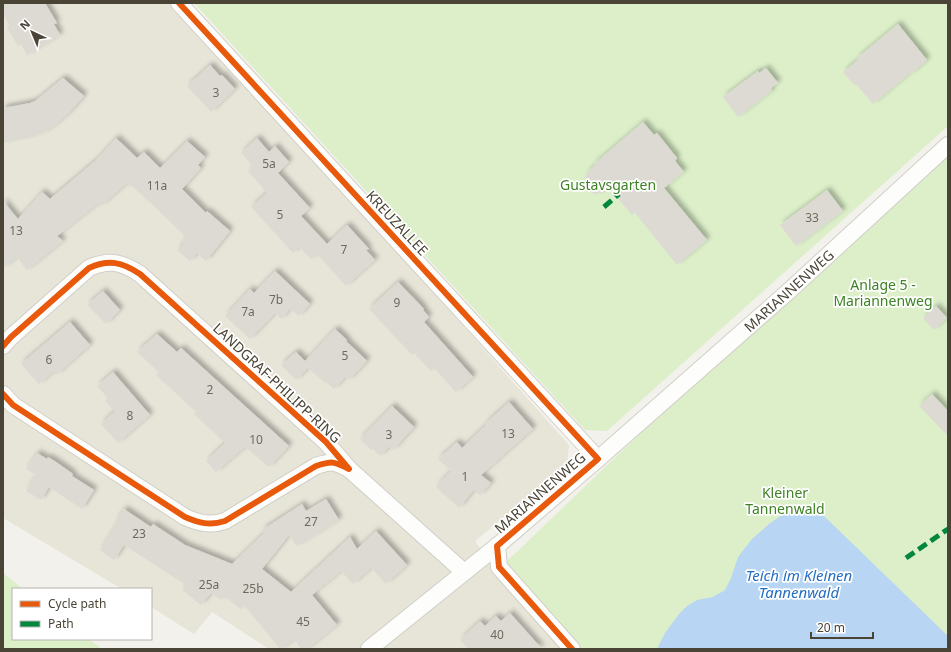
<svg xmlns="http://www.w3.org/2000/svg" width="951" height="652" viewBox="0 0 951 652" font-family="'Noto Sans',sans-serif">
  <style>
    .residential { fill: #e7e4d8 }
    .green { fill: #dcefc9 }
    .water { fill: #b8d6f3 }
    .building { fill: #dcdad3; filter: url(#shadow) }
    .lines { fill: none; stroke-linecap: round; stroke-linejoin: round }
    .street-casing { stroke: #d0cfc8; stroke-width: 18 }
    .street { stroke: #fdfdfc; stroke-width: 16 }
    .quiet { stroke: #00873e; stroke-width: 5; stroke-dasharray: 10 5; stroke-linecap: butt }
    .cycleway-casing { stroke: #fff; stroke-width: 8 }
    .cycleway { stroke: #e8590c; stroke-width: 6 }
    .labels { text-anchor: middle; stroke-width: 3.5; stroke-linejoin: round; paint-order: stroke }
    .number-label { font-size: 12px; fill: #6f6a5e }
    .park-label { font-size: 14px; fill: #3d8223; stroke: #fff }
    .street-label { font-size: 14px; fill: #4a4436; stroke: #fff }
    .water-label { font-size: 15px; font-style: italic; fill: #246ec1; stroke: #fff }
  </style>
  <defs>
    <filter id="shadow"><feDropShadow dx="3.5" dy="-3.5" stdDeviation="2" flood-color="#0004"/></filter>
  </defs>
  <rect width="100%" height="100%" fill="#f2f1eb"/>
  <polygon class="residential" points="3,3 176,3 569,445 567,466 475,541 495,571 566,649 269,649 212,612 194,634 151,607 151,589 122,589 3,518"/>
  <g class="green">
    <polygon points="194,3 948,3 948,126 607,431 585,430"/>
    <polygon points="948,145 948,649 580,649 503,565 790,290"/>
    <polygon points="3,573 23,589 13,589 13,639 89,639 102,649 3,649"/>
  </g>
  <path class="water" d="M804,505C813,506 818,512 825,517L948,636V649H657L665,633L679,614L687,606L697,600L713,597L725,590L731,578L738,557L752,539L769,524L785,513Z"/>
  <g class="building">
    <polygon points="9,3 45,3 57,23 54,24 60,35 27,55 21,44 18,46 7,28 10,26 3,14 3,6"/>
    <polygon points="898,24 927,60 911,74 910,73 873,104 856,84 854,85 843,72 858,60 857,58"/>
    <polygon points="210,65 220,76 222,75 235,89 211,112 187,86"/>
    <polygon points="766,68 778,83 771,88 772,91 738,117 723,97 758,71 759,73"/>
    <polygon points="63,78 84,96 69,113 55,125 45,132 32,137 3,143 3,108 30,103 35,101"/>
    <polygon points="643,122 654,135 657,133 677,158 675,161 684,172 664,188 707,240 677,265 635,213 632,215 611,190 596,194 593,193 587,189 585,183 585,179 588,172 595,165 594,164"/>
    <polygon points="116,138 137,158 144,152 160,168 187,141 205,157 198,165 201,168 182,189 206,213 207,211 230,231 206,261 197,253 190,261 177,250 184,243 182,241 186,237 150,202 149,202 132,186 131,187 127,183 101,206 99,203 57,236 63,241 27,270 17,257 3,268 3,201 18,219 42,192 50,199 95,161"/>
    <polygon points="257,138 269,152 275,146 289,162 278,173 310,208 301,216 327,244 347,225 369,249 366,250 375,260 346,286 317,254 311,259 299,247 293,253 251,207 267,193 248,171 253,166 241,153"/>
    <polygon points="827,190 843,211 796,246 780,225"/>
    <polygon points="275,271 310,304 299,316 290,309 281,319 275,313 250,339 225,316 250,289 254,293"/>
    <polygon points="398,282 424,309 423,310 429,317 424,322 473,377 456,392 434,368 431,371 414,353 412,355 369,309"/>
    <polygon points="103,291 120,310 106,324 87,305"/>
    <polygon points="936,306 947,318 934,330 923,318"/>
    <polygon points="70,322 90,345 56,375 53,372 39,384 21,364"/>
    <polygon points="335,329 347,340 346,341 367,361 349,380 345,377 334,389 326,382 325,383 308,368 296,380 281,365 296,352 305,361"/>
    <polygon points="157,334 177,352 181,348 289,446 269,467 245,447 216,472 206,461 225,443 194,414 196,412 156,375 159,372 137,352"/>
    <polygon points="113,372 150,415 118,443 101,424 115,411 105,401 108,398 97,386"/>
    <polygon points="932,394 948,411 948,436 919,406"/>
    <polygon points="509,402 533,429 481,475 491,483 480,495 474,490 459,508 436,487 451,471 438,459 457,442 462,448 486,425 485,424"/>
    <polygon points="392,406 414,427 393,450 390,446 380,456 373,449 371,450 360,439"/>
    <polygon points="37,453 47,459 48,457 56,462 73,474 72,476 94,490 82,509 49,487 41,500 26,491 36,475 26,469"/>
    <polygon points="326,499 339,520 296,546 289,535 262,569 291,592 350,537 357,549 376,531 407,565 386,584 371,568 353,584 341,571 312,595 337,625 307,649 301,649 294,639 282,649 280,649 245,606 241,609 224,596 220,600 211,593 201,605 182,590 186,585 124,545 114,560 100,550 117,523 115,522 124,509 151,527 153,524 185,545 232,564 264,533 262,530 302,504 306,511"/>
    <polygon points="510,613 542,649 468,649 460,640 480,621 485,626 496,616 501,621"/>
  </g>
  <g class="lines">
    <g class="street-casing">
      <g id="street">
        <polyline points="179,3 598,459"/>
        <path d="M3,346L11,337L89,268C109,259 122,262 140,274L326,442L349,469C333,461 332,461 316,466L225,521C210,526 199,523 185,517L13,405L3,394"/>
        <polyline points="349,469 464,572"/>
        <polyline points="497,546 499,567 572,649"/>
        <polyline points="369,649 497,546 598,459 790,290 948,145"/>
      </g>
    </g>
    <use href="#street" class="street"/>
    <g class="quiet">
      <polyline points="604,207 619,194"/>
      <polyline points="906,558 948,529"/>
    </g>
    <g class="cycleway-casing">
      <g id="cycleway">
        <polyline points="179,3 598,459 497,546 499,567 572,649"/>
        <path d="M3,346L11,337L89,268C109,259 122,262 140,274L326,442L349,469C333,461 332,461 316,466L225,521C210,526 199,523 185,517L13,405L3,394"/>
      </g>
    </g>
    <use href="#cycleway" class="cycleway"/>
  </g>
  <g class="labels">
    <g class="number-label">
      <text x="216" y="97">3</text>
      <text x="269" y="168">5a</text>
      <text x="157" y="190">11a</text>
      <text x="280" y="219">5</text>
      <text x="812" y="222">33</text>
      <text x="16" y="235">13</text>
      <text x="344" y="254">7</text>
      <text x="276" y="304">7b</text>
      <text x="397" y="307">9</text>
      <text x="248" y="316">7a</text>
      <text x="345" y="360">5</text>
      <text x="49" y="364">6</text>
      <text x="210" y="394">2</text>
      <text x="130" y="420">8</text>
      <text x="508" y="438">13</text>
      <text x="389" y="439">3</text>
      <text x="256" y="444">10</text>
      <text x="465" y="481">1</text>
      <text x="311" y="526">27</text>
      <text x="139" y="538">23</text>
      <text x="209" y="589">25a</text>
      <text x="253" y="593">25b</text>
      <text x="303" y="626">45</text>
      <text x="497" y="639">40</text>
    </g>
    <g class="park-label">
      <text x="608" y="190">Gustavsgarten</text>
      <text x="883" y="290">Anlage 5 -<tspan x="883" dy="16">Mariannenweg</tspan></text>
      <text x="785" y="498">Kleiner<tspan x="785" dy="16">Tannenwald</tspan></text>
    </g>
    <g class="street-label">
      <text transform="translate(397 223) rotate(47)" y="5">KREUZALLEE</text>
      <text transform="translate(789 291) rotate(-42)" y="5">MARIANNENWEG</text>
      <text transform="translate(277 383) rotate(43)" y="5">LANDGRAF-PHILIPP-RING</text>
      <text transform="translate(540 493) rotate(-41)" y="5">MARIANNENWEG</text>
    </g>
    <g class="water-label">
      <text x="799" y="581">Teich im Kleinen<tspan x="799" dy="17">Tannenwald</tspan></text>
    </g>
  </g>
  <rect width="951" height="652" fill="none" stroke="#4a4436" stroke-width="8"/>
  <rect x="12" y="588" width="140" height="52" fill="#ffffff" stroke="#b7b4af"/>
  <rect x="20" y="601" width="20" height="6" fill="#e8590c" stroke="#b7b4af"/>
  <text x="48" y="608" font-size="12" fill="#4a4436">Cycle path</text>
  <rect x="20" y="621" width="20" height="6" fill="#00873e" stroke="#b7b4af"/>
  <text x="48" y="628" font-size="12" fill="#4a4436">Path</text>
  <g transform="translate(32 32) rotate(316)" stroke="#ffffff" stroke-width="3" paint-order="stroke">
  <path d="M0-3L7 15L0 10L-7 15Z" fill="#4a4436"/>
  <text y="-6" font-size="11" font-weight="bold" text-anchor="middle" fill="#4a4436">N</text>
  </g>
  <path d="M811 632v6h62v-6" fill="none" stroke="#4a4436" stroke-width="2"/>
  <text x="817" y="632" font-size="12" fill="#4a4436" stroke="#ffffff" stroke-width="3" paint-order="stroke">20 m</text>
</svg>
